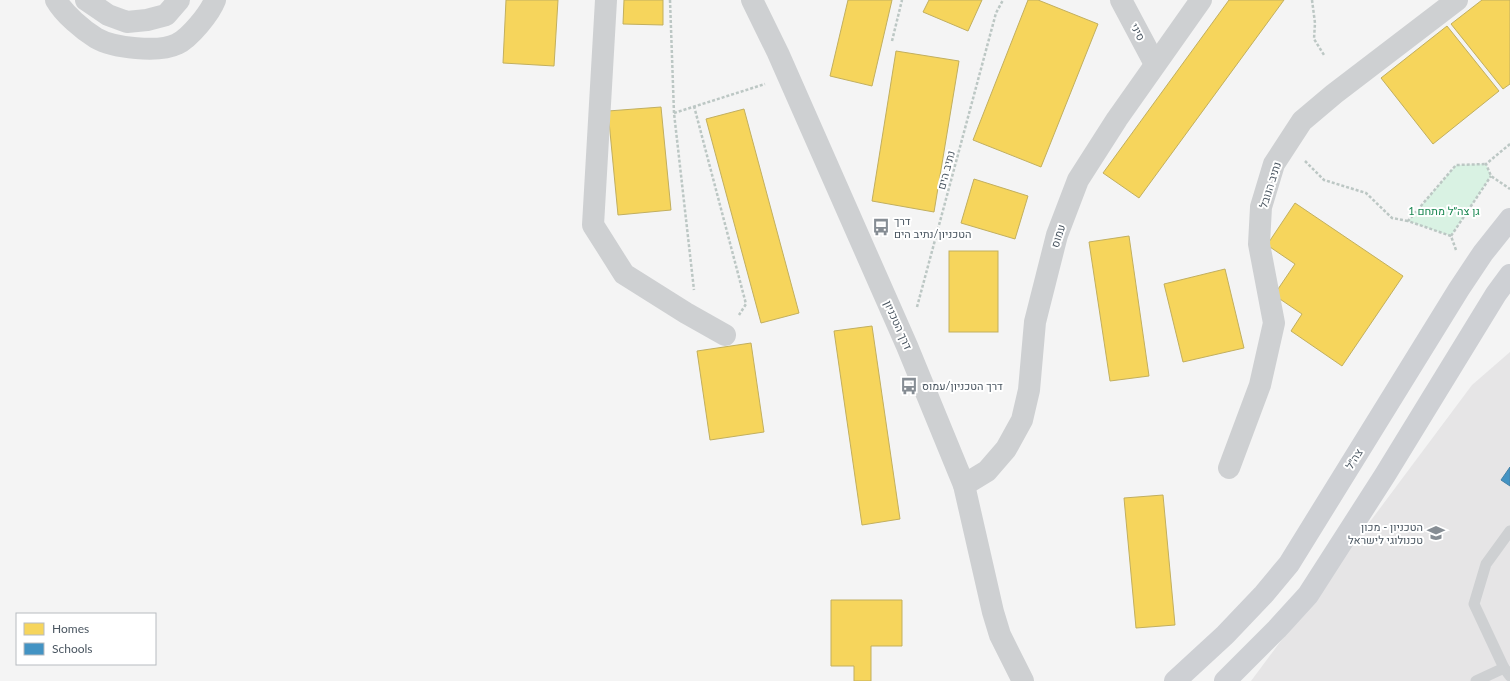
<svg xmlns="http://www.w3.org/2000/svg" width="1510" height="681" viewBox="0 0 1510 681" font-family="Lato,Heebo,sans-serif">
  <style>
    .education { fill: #e6e5e6 }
    .green { fill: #d9f2e3 }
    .homes { fill: #f6d55c; stroke: #c2af5e }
    .schools { fill: #4393c3; stroke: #4581a6 }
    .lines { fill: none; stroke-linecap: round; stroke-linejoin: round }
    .path { stroke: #bcc7c4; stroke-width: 2.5; stroke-dasharray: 3 2; stroke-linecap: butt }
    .service { stroke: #ced0d2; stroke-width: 11 }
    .minor { stroke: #ced0d2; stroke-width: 22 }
    .tertiary { stroke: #ced0d2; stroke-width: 22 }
    .secondary { stroke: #ced0d4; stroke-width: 22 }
    .labels { text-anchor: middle; stroke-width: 4; stroke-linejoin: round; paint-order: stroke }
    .street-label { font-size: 11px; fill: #4a5661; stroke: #fff }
    .park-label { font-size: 11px; fill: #17864f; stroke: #fff }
    .poi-label { font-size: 11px; fill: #4a5661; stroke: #fff; text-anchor: start }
  </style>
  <rect width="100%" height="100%" fill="#f4f4f4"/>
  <polygon class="education" points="1510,352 1510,681 1251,681 1472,385"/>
  <polygon class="green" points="1486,164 1491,176 1451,236 1408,221 1456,165"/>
  <g class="homes">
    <polygon points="506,0 558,0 554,66 503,63"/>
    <polygon points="624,0 663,0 663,25 623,24"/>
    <polygon points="848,0 892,0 872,86 830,76"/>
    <polygon points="929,0 982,0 968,31 923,12"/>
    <polygon points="1028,0 1038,0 1098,24 1041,167 973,140"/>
    <polygon points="1229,0 1284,0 1139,198 1103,173"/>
    <polygon points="1482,0 1510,0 1510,84 1503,89 1451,24"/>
    <polygon points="1447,26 1499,91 1433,144 1381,78"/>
    <polygon points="896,51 959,61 934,212 872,201"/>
    <polygon points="661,107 671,210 618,215 608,111"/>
    <polygon points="744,109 799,313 761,323 706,119"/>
    <polygon points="974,179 1028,196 1015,239 961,223"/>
    <polygon points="1295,203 1403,276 1342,366 1291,331 1302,314 1274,295 1295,264 1267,245"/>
    <polygon points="1129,236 1149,376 1110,381 1089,242"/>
    <rect x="949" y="251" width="49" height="81"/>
    <polygon points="1225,269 1244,348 1183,362 1164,284"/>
    <polygon points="872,326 900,519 862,525 834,331"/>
    <polygon points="751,343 764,432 710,440 697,351"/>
    <polygon points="1163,495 1175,625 1136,628 1124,498"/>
    <polygon points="831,600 902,600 902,646 871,646 871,681 854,681 854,666 831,666"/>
  </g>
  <polygon class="schools" points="1510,467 1510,486 1501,480"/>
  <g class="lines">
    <g class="path">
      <polyline points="670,0 674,113 694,290"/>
      <polyline points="1312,0 1315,23 1314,39 1324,55"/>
      <polyline points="892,41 902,0"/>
      <polyline points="694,106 746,304 739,315"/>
      <polyline points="674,113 765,84"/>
      <polyline points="1510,144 1486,164 1491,176 1510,189"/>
      <polyline points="1305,161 1324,180 1366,193 1392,218 1408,221"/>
      <polyline points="1451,236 1408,221 1456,165 1486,164"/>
      <polyline points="1456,250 1451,236 1491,176"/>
      <polyline points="917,307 996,13 1003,0"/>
    </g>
    <g class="service">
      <polyline points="1510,531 1486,564 1474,604 1504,668 1510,676"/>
      <polyline points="1476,681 1504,668"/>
    </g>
    <g class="minor">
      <polyline points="606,0 593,225 624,274 686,313 725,335"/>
      <polyline points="1121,0 1155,64"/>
      <polyline points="1229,468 1260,385 1274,323 1259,244 1261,207 1274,164 1302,121 1334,94 1457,0"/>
      <polyline points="964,485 987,471 1006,449 1022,420 1029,390 1035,322 1057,235 1078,180 1117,119 1201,0"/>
    </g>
    <g class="tertiary">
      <path d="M56,0C64,14 83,30 96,38C113,48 159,53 177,44C190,38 210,13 215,0"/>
      <polyline points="86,0 108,15 127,22 147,20 166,15 179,0"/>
      <polyline points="752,0 778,53 907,346 964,485 993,612 1000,635 1023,681"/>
    </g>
    <g class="secondary">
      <polyline points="1175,681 1225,635 1264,594 1289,564 1459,289 1483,253 1510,219"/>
      <polyline points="1225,681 1277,629 1308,595 1385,475 1496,294 1510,275"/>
    </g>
  </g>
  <defs>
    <g id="bus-bare" transform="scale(1.38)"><path d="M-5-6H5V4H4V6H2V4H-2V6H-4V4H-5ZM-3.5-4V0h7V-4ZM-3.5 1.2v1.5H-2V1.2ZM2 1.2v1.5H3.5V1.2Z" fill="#868d94" stroke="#fff" stroke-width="2.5" paint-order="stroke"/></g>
    <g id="university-bare" transform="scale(1.38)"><path d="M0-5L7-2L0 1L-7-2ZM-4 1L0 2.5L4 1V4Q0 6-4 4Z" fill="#868d94" stroke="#fff" stroke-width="2.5" paint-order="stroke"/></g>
  </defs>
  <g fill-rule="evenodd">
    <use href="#bus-bare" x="881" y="227"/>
    <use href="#bus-bare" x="909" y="386"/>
    <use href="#university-bare" x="1436" y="533"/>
  </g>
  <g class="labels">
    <g class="street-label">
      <text transform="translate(1138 32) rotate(62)" y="4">סיני</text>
      <text transform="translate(946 170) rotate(-75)" y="4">נתיב הים</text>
      <text transform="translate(1270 185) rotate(-72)" y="4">נתיב הנובל</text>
      <text transform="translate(1058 236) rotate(-72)" y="4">עמוס</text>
      <text transform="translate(898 325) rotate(66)" y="4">דרך הטכניון</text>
      <text transform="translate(1354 459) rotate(-58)" y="4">צה״ל</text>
    </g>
    <g class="park-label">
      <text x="1444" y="215">גן צה״ל מתחם 1</text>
    </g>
    <g class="poi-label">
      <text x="894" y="225">דרך<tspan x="894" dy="13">הטכניון/נתיב הים</tspan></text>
      <text x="922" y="390">דרך הטכניון/עמוס</text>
      <text x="1423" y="531" text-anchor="end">הטכניון - מכון<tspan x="1423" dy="13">טכנולוגי לישראל</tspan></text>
    </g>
  </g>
  <rect x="16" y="613" width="140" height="52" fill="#ffffff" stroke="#b7bbc0"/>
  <rect x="24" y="623" width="20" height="12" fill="#f6d55c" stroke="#b7bbc0"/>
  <text x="52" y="633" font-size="12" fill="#4a5661">Homes</text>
  <rect x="24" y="643" width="20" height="12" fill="#4393c3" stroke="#b7bbc0"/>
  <text x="52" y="653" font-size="12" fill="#4a5661">Schools</text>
</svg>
